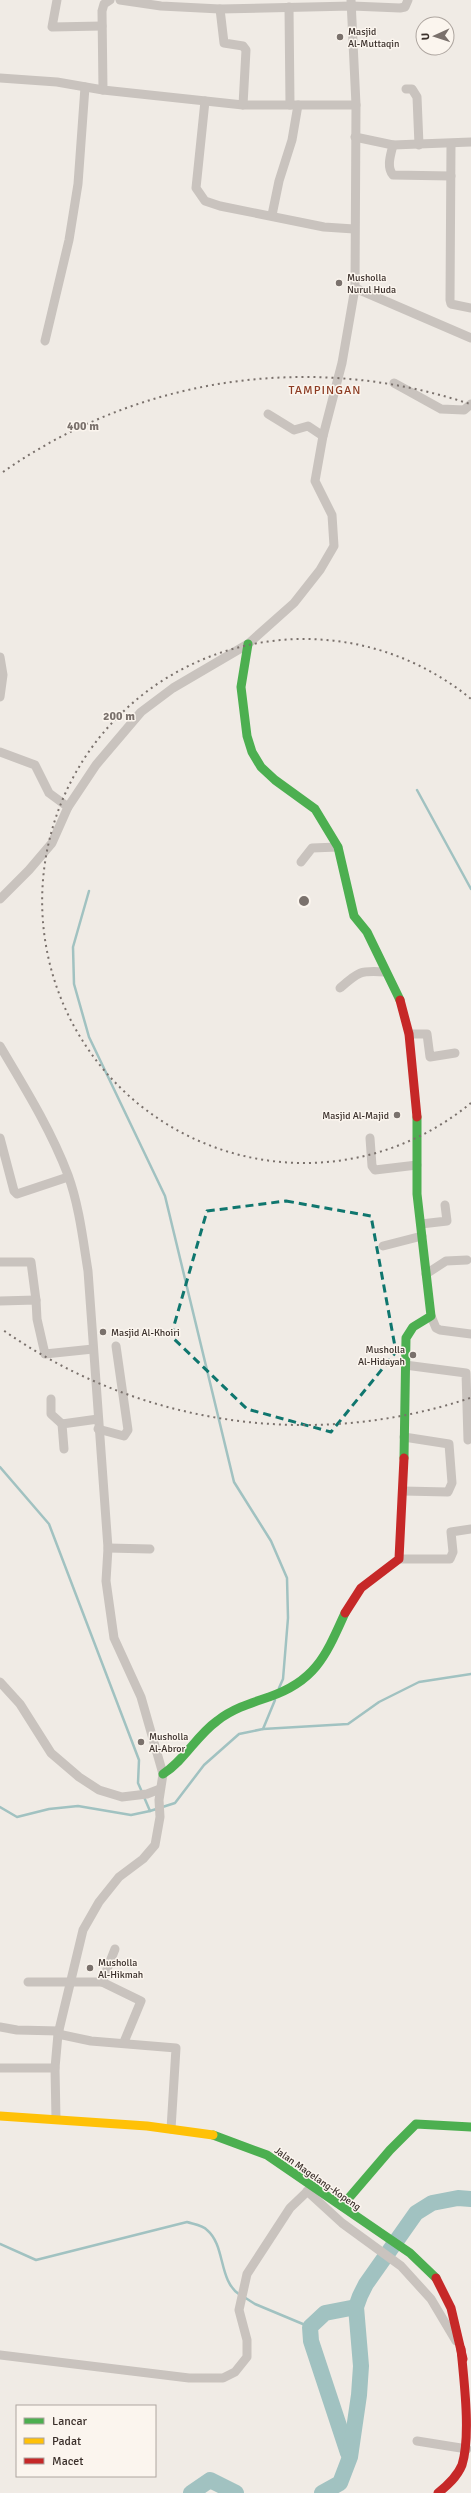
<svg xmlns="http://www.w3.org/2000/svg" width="471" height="2493" viewBox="0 0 471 2493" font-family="Signika,sans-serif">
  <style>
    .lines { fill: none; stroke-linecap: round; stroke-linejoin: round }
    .stream { stroke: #a1c2c1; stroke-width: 2.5 }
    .river { stroke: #a1c2c1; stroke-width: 16 }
    .street { stroke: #c9c3be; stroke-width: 9 }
    .fast { stroke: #4caf50; stroke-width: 9 }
    .slow { stroke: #ffc107; stroke-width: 9 }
    .jam { stroke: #c62828; stroke-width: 9 }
    .marked { fill: none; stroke: #0f766e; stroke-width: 3; stroke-dasharray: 8 5; stroke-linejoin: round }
    .ring { fill: none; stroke: #7a716c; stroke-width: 2; stroke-dasharray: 2 4 }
    .poi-dot { fill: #7a716c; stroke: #fbf5ee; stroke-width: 1.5 }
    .labels { text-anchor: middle; stroke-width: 3; stroke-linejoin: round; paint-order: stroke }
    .poi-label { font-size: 10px; fill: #3b302b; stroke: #fbf5ee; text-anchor: start }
    .street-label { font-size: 10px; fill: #3b302b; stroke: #fbf5ee }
    .quarter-label { font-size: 12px; letter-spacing: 1px; fill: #8c3b22; stroke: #fbf5ee }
    .centre { fill: #7a716c; stroke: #fbf5ee; stroke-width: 2 }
    .ring-label { font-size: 12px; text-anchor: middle; font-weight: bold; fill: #7a716c; stroke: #fbf5ee; stroke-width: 3; stroke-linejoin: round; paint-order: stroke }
  </style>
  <rect width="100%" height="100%" fill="#f0ebe5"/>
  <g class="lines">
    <g class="stream">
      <polyline points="417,790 471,889"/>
      <polyline points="89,891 73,947 74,984 89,1037 165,1196 234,1482 271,1541 287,1578 288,1618 283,1679 279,1688"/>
      <polyline points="0,1467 49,1524 139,1760 138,1783 142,1792"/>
      <polyline points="263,1729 275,1700"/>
      <polyline points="144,1797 150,1811"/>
      <polyline points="0,1807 17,1817 49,1809 78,1806 131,1815 150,1811 175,1803 204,1765 239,1734 263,1729 348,1724 379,1702 419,1682 471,1674"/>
      <path d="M0,2244L36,2260L187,2222C193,2224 203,2225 207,2230C226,2246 218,2281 240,2295"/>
      <polyline points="244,2297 255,2304 310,2327"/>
    </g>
    <g class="river">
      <polyline points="348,2453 311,2341 310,2327 325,2313 356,2307"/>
      <polyline points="191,2493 210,2480 236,2493"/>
      <polyline points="322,2493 340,2483 350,2457 359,2395 361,2366 356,2307 360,2296 366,2284 416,2213 432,2203 458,2198 471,2199"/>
    </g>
    <g class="street">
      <polyline points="57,0 52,27 102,26"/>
      <polyline points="110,0 104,4 102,11 103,90 243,105 356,105"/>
      <polyline points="120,0 161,6 220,9 352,6 400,8 405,7 408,0"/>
      <polyline points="289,7 290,105"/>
      <polyline points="220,9 224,43 243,46 246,50 243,105"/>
      <polyline points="0,78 57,82 103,90"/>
      <polyline points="406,89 412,89 417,97 419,145"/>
      <polyline points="205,101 196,188 205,201 220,206 324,227 354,229"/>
      <polyline points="355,137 393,145 471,142"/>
      <polyline points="451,144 450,300 451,304 471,308"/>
      <path d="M393,145C391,154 386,167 393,175L451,176"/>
      <polyline points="272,215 279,181 292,140 298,105"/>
      <polyline points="355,288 471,338"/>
      <polyline points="45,341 69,240 78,184 85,87"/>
      <polyline points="394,383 441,409 464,410 471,404"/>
      <polyline points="268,414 294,430 308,426 323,436"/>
      <polyline points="0,657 3,675 0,697"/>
      <polyline points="0,752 35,765 49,793 68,807"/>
      <polyline points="301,862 312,848 338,847"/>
      <polyline points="0,899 29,870 52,843 68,807 96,765 141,712 173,688 248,644 294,603 320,570 334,546 332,515 315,481 323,436 342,363 355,288 356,105 351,0"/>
      <path d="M340,988C358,972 360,970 385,972"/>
      <polyline points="409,1034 427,1034 430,1057 455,1053"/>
      <path d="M0,1046C25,1088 51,1130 68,1175C79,1205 83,1240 88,1271L108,1548L106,1581L114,1638L141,1697L163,1774L159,1800L160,1817L155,1845L143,1859L119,1877L99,1902L83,1930L58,2034L55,2068L56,2119"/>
      <polyline points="0,1138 14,1191 17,1194 68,1177"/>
      <polyline points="370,1138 372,1166 375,1170 417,1165"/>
      <polyline points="421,1224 447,1221 445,1205"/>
      <polyline points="383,1246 422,1236"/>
      <polyline points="0,1262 31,1262 36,1300"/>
      <polyline points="426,1274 446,1261 467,1260"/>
      <polyline points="0,1301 36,1300 37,1319 45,1354 93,1349"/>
      <polyline points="431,1316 436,1328 440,1330 471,1334"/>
      <polyline points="405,1365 466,1373 468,1440"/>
      <polyline points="51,1399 51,1414 62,1424"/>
      <polyline points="98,1429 124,1436 128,1430 116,1346"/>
      <polyline points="64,1449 62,1424 98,1419"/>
      <polyline points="403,1491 448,1492 452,1483 449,1444 404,1437"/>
      <polyline points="108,1548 150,1549"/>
      <polyline points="399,1559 450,1559 453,1552 451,1532 471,1529"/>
      <polyline points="0,1682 20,1704 51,1753 79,1777 99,1790 122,1797 147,1794 160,1789"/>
      <polyline points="28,1982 102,1982 141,2001 124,2042"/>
      <polyline points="102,1982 115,1949"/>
      <polyline points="0,2027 17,2030 59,2031"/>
      <polyline points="58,2034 91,2041 176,2048 171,2129"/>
      <polyline points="0,2068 55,2068"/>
      <polyline points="307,2191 342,2223 401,2266 431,2299 456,2341"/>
      <polyline points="0,2355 189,2378 223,2378 235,2372 247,2357 247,2340 239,2310 247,2274 290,2208 313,2186"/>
      <polyline points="417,2441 467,2449"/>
    </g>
    <g class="fast">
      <polyline points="248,644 241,687 247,736 252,752 261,767 275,780 315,809 338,847 354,916 367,932 400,1000"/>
      <polyline points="404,1458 406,1338 413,1327 431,1316 417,1194 417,1117"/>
      <path d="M163,1774C185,1760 196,1736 217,1721C232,1709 251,1703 269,1697C316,1681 326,1655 345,1613"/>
      <polyline points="213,2135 267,2155 410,2253 436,2278"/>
      <polyline points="342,2206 390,2150 416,2124 471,2127"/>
    </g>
    <polyline class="slow" points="0,2116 147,2126 213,2135"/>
    <g class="jam">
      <polyline points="400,1000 409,1034 417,1117"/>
      <polyline points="345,1613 361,1588 399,1559 404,1458"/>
      <polyline points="436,2278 451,2308 463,2359"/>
      <path d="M438,2493C448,2485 457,2477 462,2465C471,2436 464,2381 461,2349"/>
    </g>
  </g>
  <path class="marked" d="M286,1201L371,1216L396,1352L331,1432L247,1409L171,1336L207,1211Z"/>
  <g class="ring">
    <path d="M471 1103A262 262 0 1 1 471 699"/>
    <path d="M470 1398A524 524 0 0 1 3 1330M3 472A524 524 0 0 1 470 404"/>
  </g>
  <g class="poi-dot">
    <circle cx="340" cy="37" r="4"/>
    <circle cx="339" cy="283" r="4"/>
    <circle cx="397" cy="1115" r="4"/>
    <circle cx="103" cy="1332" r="4"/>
    <circle cx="413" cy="1355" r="4"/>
    <circle cx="141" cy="1742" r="4"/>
    <circle cx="90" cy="1968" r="4"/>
  </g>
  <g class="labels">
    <g class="poi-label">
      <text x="348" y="35">Masjid<tspan x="348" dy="12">Al-Muttaqin</tspan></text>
      <text x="347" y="281">Musholla<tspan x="347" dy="12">Nurul Huda</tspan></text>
      <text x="389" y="1119" text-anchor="end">Masjid Al-Majid</text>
      <text x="111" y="1336">Masjid Al-Khoiri</text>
      <text x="405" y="1353" text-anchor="end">Musholla<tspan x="405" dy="12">Al-Hidayah</tspan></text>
      <text x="149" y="1740">Musholla<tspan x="149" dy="12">Al-Abror</tspan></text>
      <text x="98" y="1966">Musholla<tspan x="98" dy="12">Al-Hikmah</tspan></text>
    </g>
    <g class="street-label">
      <text transform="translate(318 2178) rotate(35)" y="4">Jalan Magelang-Kopeng</text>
    </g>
    <g class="quarter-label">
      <text x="325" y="394">TAMPINGAN</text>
    </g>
  </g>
  <circle cx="304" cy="901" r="6" class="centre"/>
  <g class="ring-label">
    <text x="83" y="430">400 m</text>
    <text x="119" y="720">200 m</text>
  </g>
  <rect x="16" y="2405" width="140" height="72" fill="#fbf5ee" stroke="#aea6a0"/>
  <rect x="24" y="2418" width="20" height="6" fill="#4caf50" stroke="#aea6a0"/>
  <text x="52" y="2425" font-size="12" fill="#3b302b">Lancar</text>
  <rect x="24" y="2438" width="20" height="6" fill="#ffc107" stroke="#aea6a0"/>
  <text x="52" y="2445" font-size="12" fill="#3b302b">Padat</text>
  <rect x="24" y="2458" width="20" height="6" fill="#c62828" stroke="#aea6a0"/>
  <text x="52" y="2465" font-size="12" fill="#3b302b">Macet</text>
  <g transform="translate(435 36) rotate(267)"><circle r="19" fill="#fbf5ee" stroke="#aea6a0"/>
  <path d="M0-3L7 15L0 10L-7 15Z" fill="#7a716c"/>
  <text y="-6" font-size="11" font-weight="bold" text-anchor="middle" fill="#3b302b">U</text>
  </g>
</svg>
